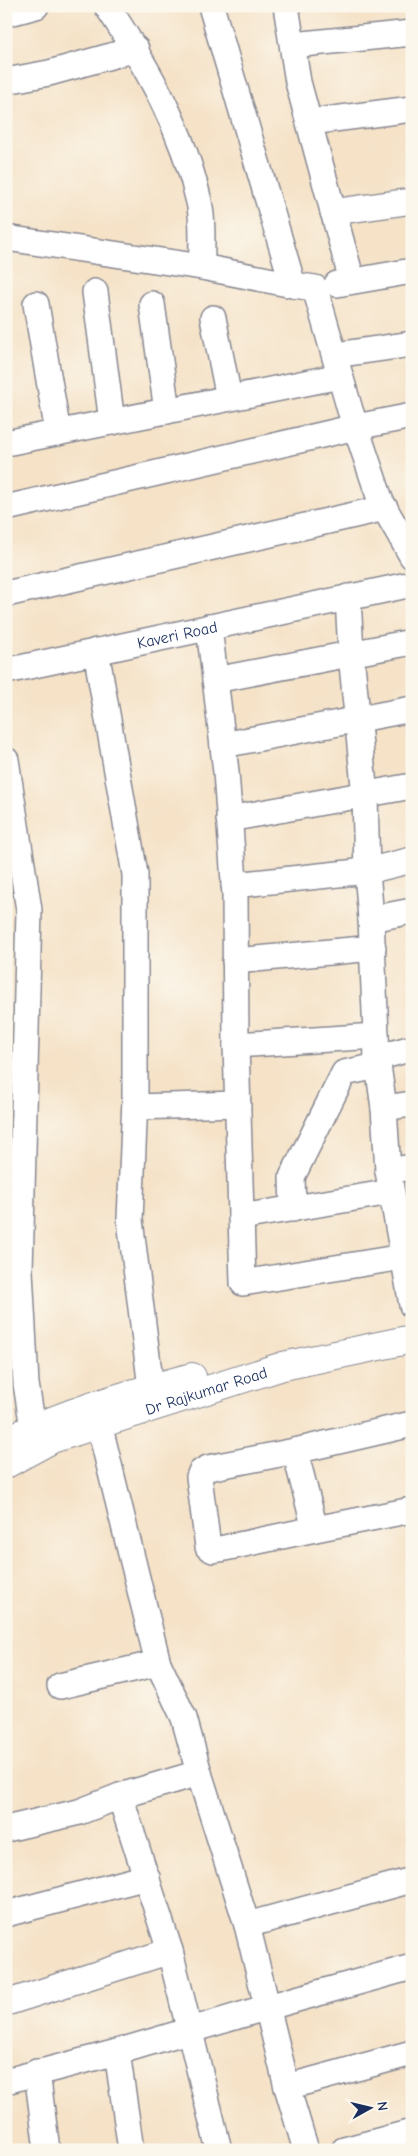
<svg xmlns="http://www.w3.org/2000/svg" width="418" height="2156" viewBox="0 0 418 2156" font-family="'Comic Neue',sans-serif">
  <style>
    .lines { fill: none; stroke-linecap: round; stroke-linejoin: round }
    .minor-casing { stroke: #888892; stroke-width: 28 }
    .major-casing { stroke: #888892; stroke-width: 30 }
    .minor { stroke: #fff; stroke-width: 25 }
    .major { stroke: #fff; stroke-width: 28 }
    .labels { text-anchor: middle; stroke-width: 4; stroke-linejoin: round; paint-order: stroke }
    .street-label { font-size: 16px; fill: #1b2f5e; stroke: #fbf7ec }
  </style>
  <rect width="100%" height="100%" fill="#fbf7ec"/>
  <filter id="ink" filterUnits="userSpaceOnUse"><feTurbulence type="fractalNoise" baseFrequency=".02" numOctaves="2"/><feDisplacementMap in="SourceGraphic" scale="10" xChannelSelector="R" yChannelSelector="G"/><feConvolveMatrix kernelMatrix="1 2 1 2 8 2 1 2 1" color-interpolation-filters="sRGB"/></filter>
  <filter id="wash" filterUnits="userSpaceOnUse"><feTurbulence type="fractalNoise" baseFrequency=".0096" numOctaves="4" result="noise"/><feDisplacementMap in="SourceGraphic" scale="20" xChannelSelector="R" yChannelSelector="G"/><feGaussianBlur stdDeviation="1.12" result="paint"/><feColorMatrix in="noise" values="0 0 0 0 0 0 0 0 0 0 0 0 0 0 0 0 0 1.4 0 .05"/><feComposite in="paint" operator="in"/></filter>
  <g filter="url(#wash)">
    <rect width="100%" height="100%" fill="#f5e2c7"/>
  </g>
  <g filter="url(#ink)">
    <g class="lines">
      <g class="minor-casing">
        <g id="minor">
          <path d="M107,6C148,68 183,130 199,202C204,222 201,246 202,267"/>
          <polyline points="211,6 293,285 315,288 350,410 381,502 412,556"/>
          <polyline points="286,6 298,82 352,281"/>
          <polyline points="6,14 36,6"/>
          <polyline points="293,45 412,33"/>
          <polyline points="6,81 49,73 136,49"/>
          <polyline points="310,122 412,109"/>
          <polyline points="333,212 412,201"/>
          <polyline points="6,238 202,267 293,285"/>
          <polyline points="337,284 412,271"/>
          <polyline points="95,292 112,422"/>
          <polyline points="36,304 58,433"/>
          <polyline points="152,304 167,411"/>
          <polyline points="213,318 229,398"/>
          <polyline points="335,355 412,344"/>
          <polyline points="6,443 340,376"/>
          <polyline points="6,508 356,427 412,416"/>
          <polyline points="6,594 385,508"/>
          <polyline points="348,597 351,654 365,796 367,871 371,919 377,1058 384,1108 388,1171 412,1305"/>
          <polyline points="209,627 226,772 235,895 236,1045 243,1283 403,1257"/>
          <polyline points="96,651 135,874 135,1099 130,1220 151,1388"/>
          <path id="s1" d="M6,671L412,584"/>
          <polyline points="215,680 412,642"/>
          <polyline points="223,745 412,709"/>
          <polyline points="6,760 29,910 20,1271 26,1384 33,1428"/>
          <polyline points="229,819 412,786"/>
          <polyline points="234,885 367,871 412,860"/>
          <polyline points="371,919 412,911"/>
          <polyline points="235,961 373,948"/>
          <polyline points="236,1045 376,1036"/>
          <polyline points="377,1058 412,1048"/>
          <polyline points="135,1107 238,1104"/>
          <polyline points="384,1108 412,1104"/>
          <polyline points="388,1171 412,1167"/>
          <polyline points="293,1209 292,1177 344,1073 378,1066"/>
          <polyline points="241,1217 391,1192"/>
          <polyline points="99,1424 158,1663 184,1718 199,1773 247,1925 287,2087 306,2150"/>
          <polyline points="412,1424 295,1451 315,1529 412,1510"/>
          <polyline points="295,1451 208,1468 201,1472 199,1477 208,1547 213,1550 220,1549 315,1529"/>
          <polyline points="60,1686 158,1663"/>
          <polyline points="120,1796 170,1951 219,2150"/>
          <polyline points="6,1829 79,1812 120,1796 199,1773"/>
          <polyline points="6,1914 147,1877"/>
          <polyline points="247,1925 412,1880"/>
          <polyline points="6,2003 170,1951"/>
          <polyline points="117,2052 131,2150"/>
          <polyline points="37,2072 47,2150"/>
          <polyline points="6,2081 117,2052 268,2007 412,1967"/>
          <polyline points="287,2087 412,2053"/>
          <polyline points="344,2150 412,2132"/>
        </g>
      </g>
      <g class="major-casing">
        <g id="major">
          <path d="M6,1441C65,1412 129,1394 192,1377"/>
          <path id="s2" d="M6,1464L52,1439L283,1366L412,1339"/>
        </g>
      </g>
      <use href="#minor" class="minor"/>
      <use href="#major" class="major"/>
    </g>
  </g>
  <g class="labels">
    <g class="street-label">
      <text dy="6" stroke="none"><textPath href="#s1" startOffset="175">Kaveri Road</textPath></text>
      <text dy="6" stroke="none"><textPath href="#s2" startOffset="214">Dr Rajkumar Road</textPath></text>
    </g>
  </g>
  <rect width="418" height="2156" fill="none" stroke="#fbf7ec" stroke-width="25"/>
  <g transform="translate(370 2108) rotate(82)" stroke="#fbf7ec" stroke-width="4" paint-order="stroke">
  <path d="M0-4L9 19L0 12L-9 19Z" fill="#1b2f5e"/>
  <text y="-8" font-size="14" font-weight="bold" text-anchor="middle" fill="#1b2f5e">N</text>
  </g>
</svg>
